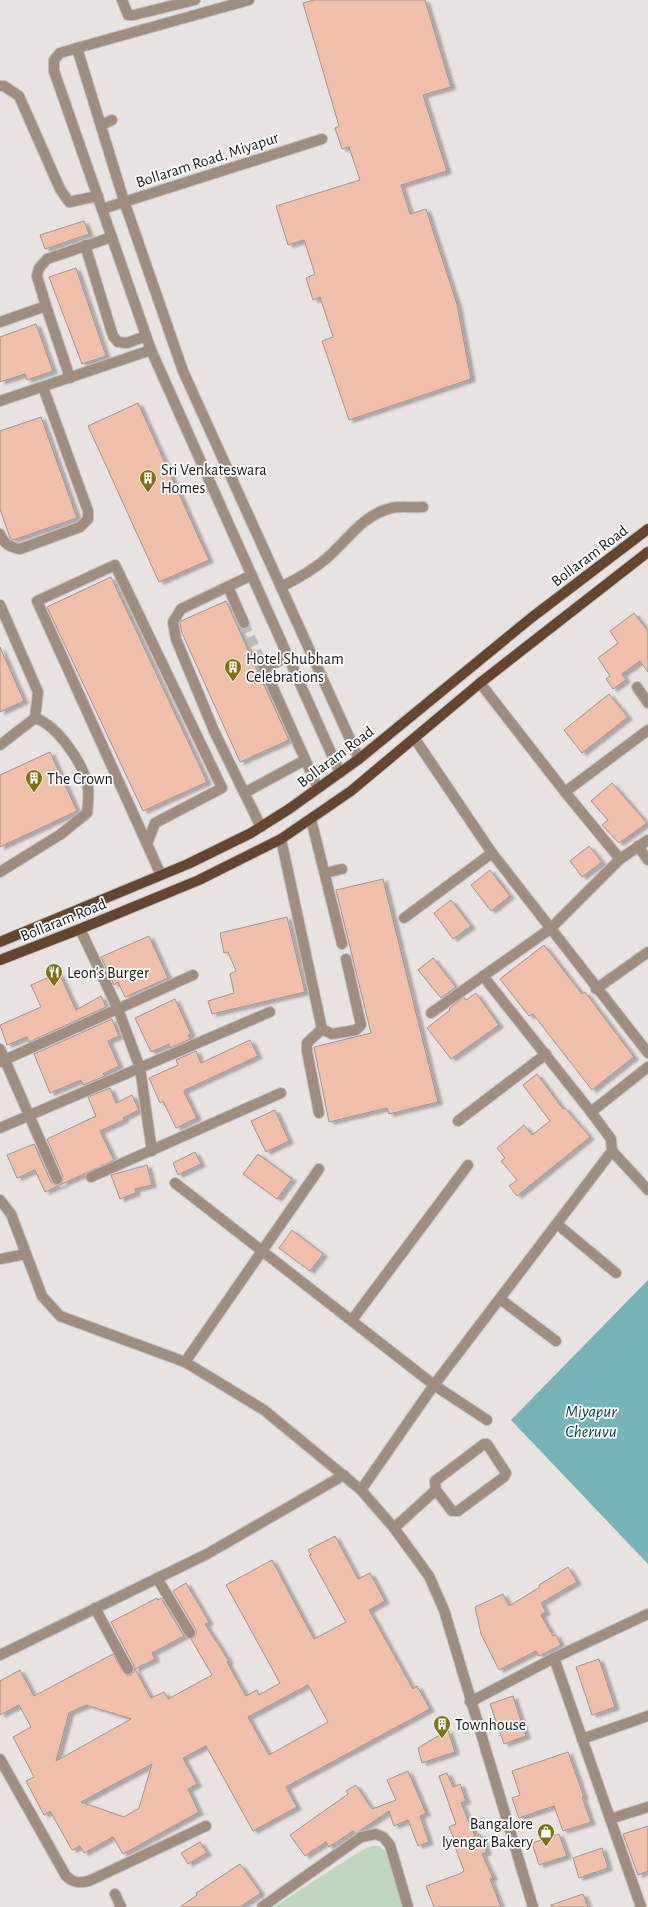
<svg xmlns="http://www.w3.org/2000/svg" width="648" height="1907" viewBox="0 0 648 1907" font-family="'Alegreya Sans',sans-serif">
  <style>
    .green { fill: #bdd8bf }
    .water { fill: #77b4ba }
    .building { fill: #f0bfa9; stroke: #9b9694; fill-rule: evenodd; filter: url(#shadow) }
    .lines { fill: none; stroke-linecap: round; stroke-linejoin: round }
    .minor-tunnel { stroke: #bfbbb9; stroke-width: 10; stroke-dasharray: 10 5; stroke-linecap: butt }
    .minor-casing { stroke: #c3bfbd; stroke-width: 12 }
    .major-casing { stroke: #c3bfbd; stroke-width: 12 }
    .minor { stroke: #9f8d80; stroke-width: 10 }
    .major { stroke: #644530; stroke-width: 10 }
    .labels { text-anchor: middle; stroke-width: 3.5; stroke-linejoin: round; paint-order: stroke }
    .street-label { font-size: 16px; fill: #1b1a19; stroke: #fff }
    .poi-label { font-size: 16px; fill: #1b1a19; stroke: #fff; text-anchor: start }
    .water-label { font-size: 17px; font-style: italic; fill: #003b40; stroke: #fff }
  </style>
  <defs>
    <filter id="shadow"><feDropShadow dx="4.5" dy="2.5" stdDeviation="1" flood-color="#0004"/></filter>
  </defs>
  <rect width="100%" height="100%" fill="#e8e3e1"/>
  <polygon class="green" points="372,1846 379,1846 389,1854 404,1907 274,1907 362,1850"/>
  <polygon class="water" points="648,1280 648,1564 511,1420"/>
  <g class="building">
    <polygon points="314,0 425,0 451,87 423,95 447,171 401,185 410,214 426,209 457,304 471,379 349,420 322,341 333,337 320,297 313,300 306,278 315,274 304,240 288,245 276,206 360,180 349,147 342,149 335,128 339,126 303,3"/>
    <polygon points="84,221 89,234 45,249 40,235"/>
    <polygon points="76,268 106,356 82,364 49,277"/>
    <polygon points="36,324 53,371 27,380 25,374 0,382 0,337"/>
    <polygon points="138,403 209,560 159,582 88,426"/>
    <polygon points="41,417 77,518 13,540 10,538 0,509 0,431"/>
    <polygon points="111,577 207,782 143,811 47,607"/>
    <polygon points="226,601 289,740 240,762 182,633 180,623 181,621"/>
    <polygon points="634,613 648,631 648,672 640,661 622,674 626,680 613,689 606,679 610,676 598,658 618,643 610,631"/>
    <polygon points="0,647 24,701 0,712"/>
    <polygon points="609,694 628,717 582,753 564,730"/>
    <polygon points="50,752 77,811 0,847 0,775"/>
    <polygon points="612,783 647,823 619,843 602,825 608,820 591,801"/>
    <polygon points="589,846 602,862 582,877 570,861"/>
    <polygon points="490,870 510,896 491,911 471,885"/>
    <polygon points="383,879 438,1102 389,1114 387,1108 329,1122 314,1047 371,1033 336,890"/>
    <polygon points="451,900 471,926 453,939 434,913"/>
    <polygon points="287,917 305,992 212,1014 208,1001 234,993 230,974 236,971 228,952 224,953 220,933"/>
    <polygon points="149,936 168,978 125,997 118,982 114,985 101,957"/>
    <polygon points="544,945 582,994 585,992 634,1057 592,1090 533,1014 529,1016 500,979"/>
    <polygon points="433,958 456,987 441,998 418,970"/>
    <polygon points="59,973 76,1010 101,996 106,1007 29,1042 27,1037 7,1045 0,1025 41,1007 31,985"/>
    <polygon points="476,993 499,1025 451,1059 427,1028 450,1010 449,1009 464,997 466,1000"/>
    <polygon points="175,999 191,1034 188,1035 190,1039 170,1048 169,1044 151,1052 135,1018"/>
    <polygon points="112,1019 119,1036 108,1041 119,1066 103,1074 105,1076 83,1085 81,1080 50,1093 34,1054"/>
    <polygon points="250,1040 258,1056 185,1090 184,1092 197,1118 176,1128 163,1101 160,1103 149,1078 178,1065 176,1060 196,1051 201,1063"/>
    <polygon points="537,1074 563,1109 565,1108 590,1137 517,1196 509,1186 517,1180 501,1161 505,1158 497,1148 524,1125 532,1135 550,1121 523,1085"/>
    <polygon points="110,1088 116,1103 132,1095 139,1110 123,1118 124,1120 100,1131 114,1160 45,1192 35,1170 17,1178 7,1155 34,1144 51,1182 56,1185 62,1183 63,1176 47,1139 96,1116 88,1097"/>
    <polygon points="275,1110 289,1141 266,1152 251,1121"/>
    <polygon points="195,1152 201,1164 178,1175 173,1163"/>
    <polygon points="258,1154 292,1179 277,1199 243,1174"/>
    <polygon points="147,1165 152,1185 135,1189 136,1193 120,1199 111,1175"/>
    <polygon points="292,1230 323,1254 310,1271 279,1248"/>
    <path d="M335,1536L358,1579L370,1573L385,1601L369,1610L413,1689L417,1686L430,1709L286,1787L297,1807L253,1831L206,1746L183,1758L197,1784L188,1789L199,1812L123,1854L113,1837L84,1853L80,1846L72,1850L50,1811L44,1815L26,1781L34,1777L13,1737L31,1727L19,1705L0,1715V1681L20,1670L34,1696L113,1654L123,1672L127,1675H131L134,1672V1666L111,1622L157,1598L158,1600L161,1598L184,1636L152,1653L155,1659L135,1669L151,1698L164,1692L168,1699L212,1675L191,1639L196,1636V1630L173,1591L186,1583L209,1622L205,1624L229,1661L227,1662L246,1696L257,1690L259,1695L280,1683L226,1585L272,1560L314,1639L346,1622L309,1555H311L308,1550ZM308,1685L328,1722L269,1755L248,1717ZM86,1705L131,1719L56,1761L69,1713ZM152,1764L139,1808L124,1817L81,1802Z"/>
    <polygon points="568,1567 577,1582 541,1603 546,1612 541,1615 553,1636 556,1635 561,1645 539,1656 536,1651 499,1670 481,1634 475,1607 503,1594 509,1606 540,1587 539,1585"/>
    <polygon points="599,1659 615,1707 592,1715 576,1667"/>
    <polygon points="513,1696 526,1736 504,1744 490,1704"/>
    <polygon points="448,1730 455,1752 422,1763 418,1748"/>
    <polygon points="568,1752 584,1797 582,1797 591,1822 563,1831 554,1806 519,1818 512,1798 520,1795 512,1771"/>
    <polygon points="408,1771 426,1813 420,1816 429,1842 418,1846 408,1820 394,1826 389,1811 355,1834 353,1831 329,1847 326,1842 305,1856 290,1835 348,1794 346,1791 356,1785 372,1809 396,1800 387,1780"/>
    <polygon points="447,1773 453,1787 460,1784 466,1801 461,1803 475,1836 480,1834 487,1852 482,1854 493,1878 490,1879 501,1907 434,1907 426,1886 459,1874 464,1871 454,1844 456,1843 449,1827 456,1824 439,1776"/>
    <polygon points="648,1826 648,1871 638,1875 623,1834"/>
    <polygon points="559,1834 567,1856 539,1865 532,1843"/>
    <polygon points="200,1842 207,1853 188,1864 181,1853"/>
    <polygon points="602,1848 608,1868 579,1878 573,1858"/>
    <polygon points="240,1864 261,1893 240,1907 180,1907 197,1895 196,1893"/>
    <polygon points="583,1894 588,1907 551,1907 551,1905"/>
  </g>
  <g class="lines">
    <polyline class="minor-tunnel" points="244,623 260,659"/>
    <g class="minor-casing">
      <g id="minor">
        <polyline points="122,0 128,15 134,15 195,0"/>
        <polyline points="77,48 249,0"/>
        <polyline points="0,86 4,86 19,96 60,189 69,202 98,196"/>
        <polyline points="101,125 112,120"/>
        <polyline points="102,209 322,139"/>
        <polyline points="85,245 113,336 118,342 127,343 146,336"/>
        <polyline points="46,306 70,378"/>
        <polyline points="0,322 46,306 37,276 39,268 47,259 112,237"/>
        <polyline points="0,401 151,350"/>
        <path d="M0,534C4,544 10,547 20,549L80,527L88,519V511L43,387"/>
        <polyline points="252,575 181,609 173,622 176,639 214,731 261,827"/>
        <polyline points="228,587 244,623"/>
        <path d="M281,587C297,579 313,570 327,558C348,540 363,514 392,508C402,506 413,508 423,507"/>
        <polyline points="0,605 38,692 35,718 0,745"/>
        <polyline points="260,659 318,788"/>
        <polyline points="264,668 288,657"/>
        <polyline points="480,683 565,792 620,859"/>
        <polyline points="637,687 648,703"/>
        <polyline points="415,739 492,853 648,1053"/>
        <polyline points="340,773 151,350 54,71 54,60 60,53 77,48 124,201 183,371 359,759"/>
        <polyline points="565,792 648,730"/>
        <polyline points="244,793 305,760"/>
        <polyline points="311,819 342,944"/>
        <polyline points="281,839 322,1029 332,1034 356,1030 361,1025 346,959"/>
        <polyline points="147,844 155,823 222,788 115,565 37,601 161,875"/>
        <polyline points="638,846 648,860"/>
        <path d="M0,872L61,834L87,813C88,805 89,796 88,788C85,765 57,725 35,718"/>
        <polyline points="325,873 342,869"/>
        <polyline points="404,918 492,853"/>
        <polyline points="80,929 118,1009 140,1068 152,1151"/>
        <polyline points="596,989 648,952"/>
        <polyline points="431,1013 550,929 620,859 648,840"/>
        <polyline points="0,1049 57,1179"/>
        <polyline points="0,1062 193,975"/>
        <polyline points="591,1112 648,1067"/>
        <polyline points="319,1113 307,1051 307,1043 322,1029"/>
        <polyline points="458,1121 546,1054"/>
        <polyline points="0,1128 270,1012"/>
        <polyline points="612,1151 648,1190"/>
        <polyline points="91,1177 281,1093"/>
        <polyline points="175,1183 434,1385 487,1420"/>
        <polyline points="0,1200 11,1214 42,1296 60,1316 185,1362 264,1410 361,1490 394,1528 429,1576 444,1610 533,1907"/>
        <polyline points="557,1224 616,1273"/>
        <polyline points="0,1259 26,1254"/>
        <polyline points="500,1299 556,1341"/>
        <polyline points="352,1320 468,1165"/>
        <polyline points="185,1362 319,1169"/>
        <polyline points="361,1490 434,1385 612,1151 611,1139 591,1112 483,976"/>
        <polyline points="394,1528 436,1490 435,1481 484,1444 487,1444 506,1473 504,1477 458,1511 452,1511 436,1490"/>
        <polyline points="157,1578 190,1633"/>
        <polyline points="95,1608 128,1669"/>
        <polyline points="0,1655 207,1554 344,1475"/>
        <polyline points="554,1658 641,1907"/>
        <polyline points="470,1702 554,1658 648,1614"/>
        <polyline points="582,1739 648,1716"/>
        <path d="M0,1759L66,1876C73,1883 80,1883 89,1881L206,1826"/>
        <polyline points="610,1819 648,1807"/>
        <polyline points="115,1894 121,1907"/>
        <polyline points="262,1907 361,1837 376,1834 383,1837 390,1845 408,1907"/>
      </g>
    </g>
    <g class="major-casing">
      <g id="major">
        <polyline points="0,942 188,864 251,833 289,809 359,759 531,618 648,529"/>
        <polyline points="0,960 80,929 199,880 281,839 351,791 480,683 648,552"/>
      </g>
    </g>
    <use href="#minor" class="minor"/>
    <use href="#major" class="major"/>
  </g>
  <defs>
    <g id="building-pin" transform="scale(0.9)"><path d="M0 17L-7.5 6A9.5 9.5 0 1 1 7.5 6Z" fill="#7d7214" stroke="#fff"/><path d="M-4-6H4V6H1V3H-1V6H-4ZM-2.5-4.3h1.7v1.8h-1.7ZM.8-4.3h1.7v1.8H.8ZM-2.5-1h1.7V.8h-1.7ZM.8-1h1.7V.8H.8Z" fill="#fff"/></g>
    <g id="restaurant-pin" transform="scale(0.9)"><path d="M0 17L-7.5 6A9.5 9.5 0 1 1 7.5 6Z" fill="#7d7214" stroke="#fff"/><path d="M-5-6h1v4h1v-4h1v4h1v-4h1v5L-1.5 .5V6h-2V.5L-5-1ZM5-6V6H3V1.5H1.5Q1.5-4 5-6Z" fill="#fff"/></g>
    <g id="shop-pin" transform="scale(0.9)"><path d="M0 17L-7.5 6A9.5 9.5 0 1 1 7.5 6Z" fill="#7d7214" stroke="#fff"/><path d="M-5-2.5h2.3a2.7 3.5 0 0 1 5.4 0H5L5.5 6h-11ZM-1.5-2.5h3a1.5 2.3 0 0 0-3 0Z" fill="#fff"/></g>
  </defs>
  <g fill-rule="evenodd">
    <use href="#building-pin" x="148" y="478"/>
    <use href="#building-pin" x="233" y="667"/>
    <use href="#building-pin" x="34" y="778"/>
    <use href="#restaurant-pin" x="54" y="972"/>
    <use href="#building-pin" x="442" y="1724"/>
    <use href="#shop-pin" x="546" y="1832"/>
  </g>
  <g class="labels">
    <g class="street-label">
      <text transform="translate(207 159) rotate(-18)" y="6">Bollaram Road, Miyapur</text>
      <text transform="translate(589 555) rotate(-37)" y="6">Bollaram Road</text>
      <text transform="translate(335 756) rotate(-37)" y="6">Bollaram Road</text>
      <text transform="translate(63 919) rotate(-22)" y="6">Bollaram Road</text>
    </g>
    <g class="poi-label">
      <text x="161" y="475">Sri Venkateswara<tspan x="161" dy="18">Homes</tspan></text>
      <text x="246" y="664">Hotel Shubham<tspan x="246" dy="18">Celebrations</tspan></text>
      <text x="47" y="784">The Crown</text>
      <text x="67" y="978">Leon's Burger</text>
      <text x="455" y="1730">Townhouse</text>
      <text x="533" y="1829" text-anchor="end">Bangalore<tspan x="533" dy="18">Iyengar Bakery</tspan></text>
    </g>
    <g class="water-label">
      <text x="591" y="1417">Miyapur<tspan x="591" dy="20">Cheruvu</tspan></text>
    </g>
  </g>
</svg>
